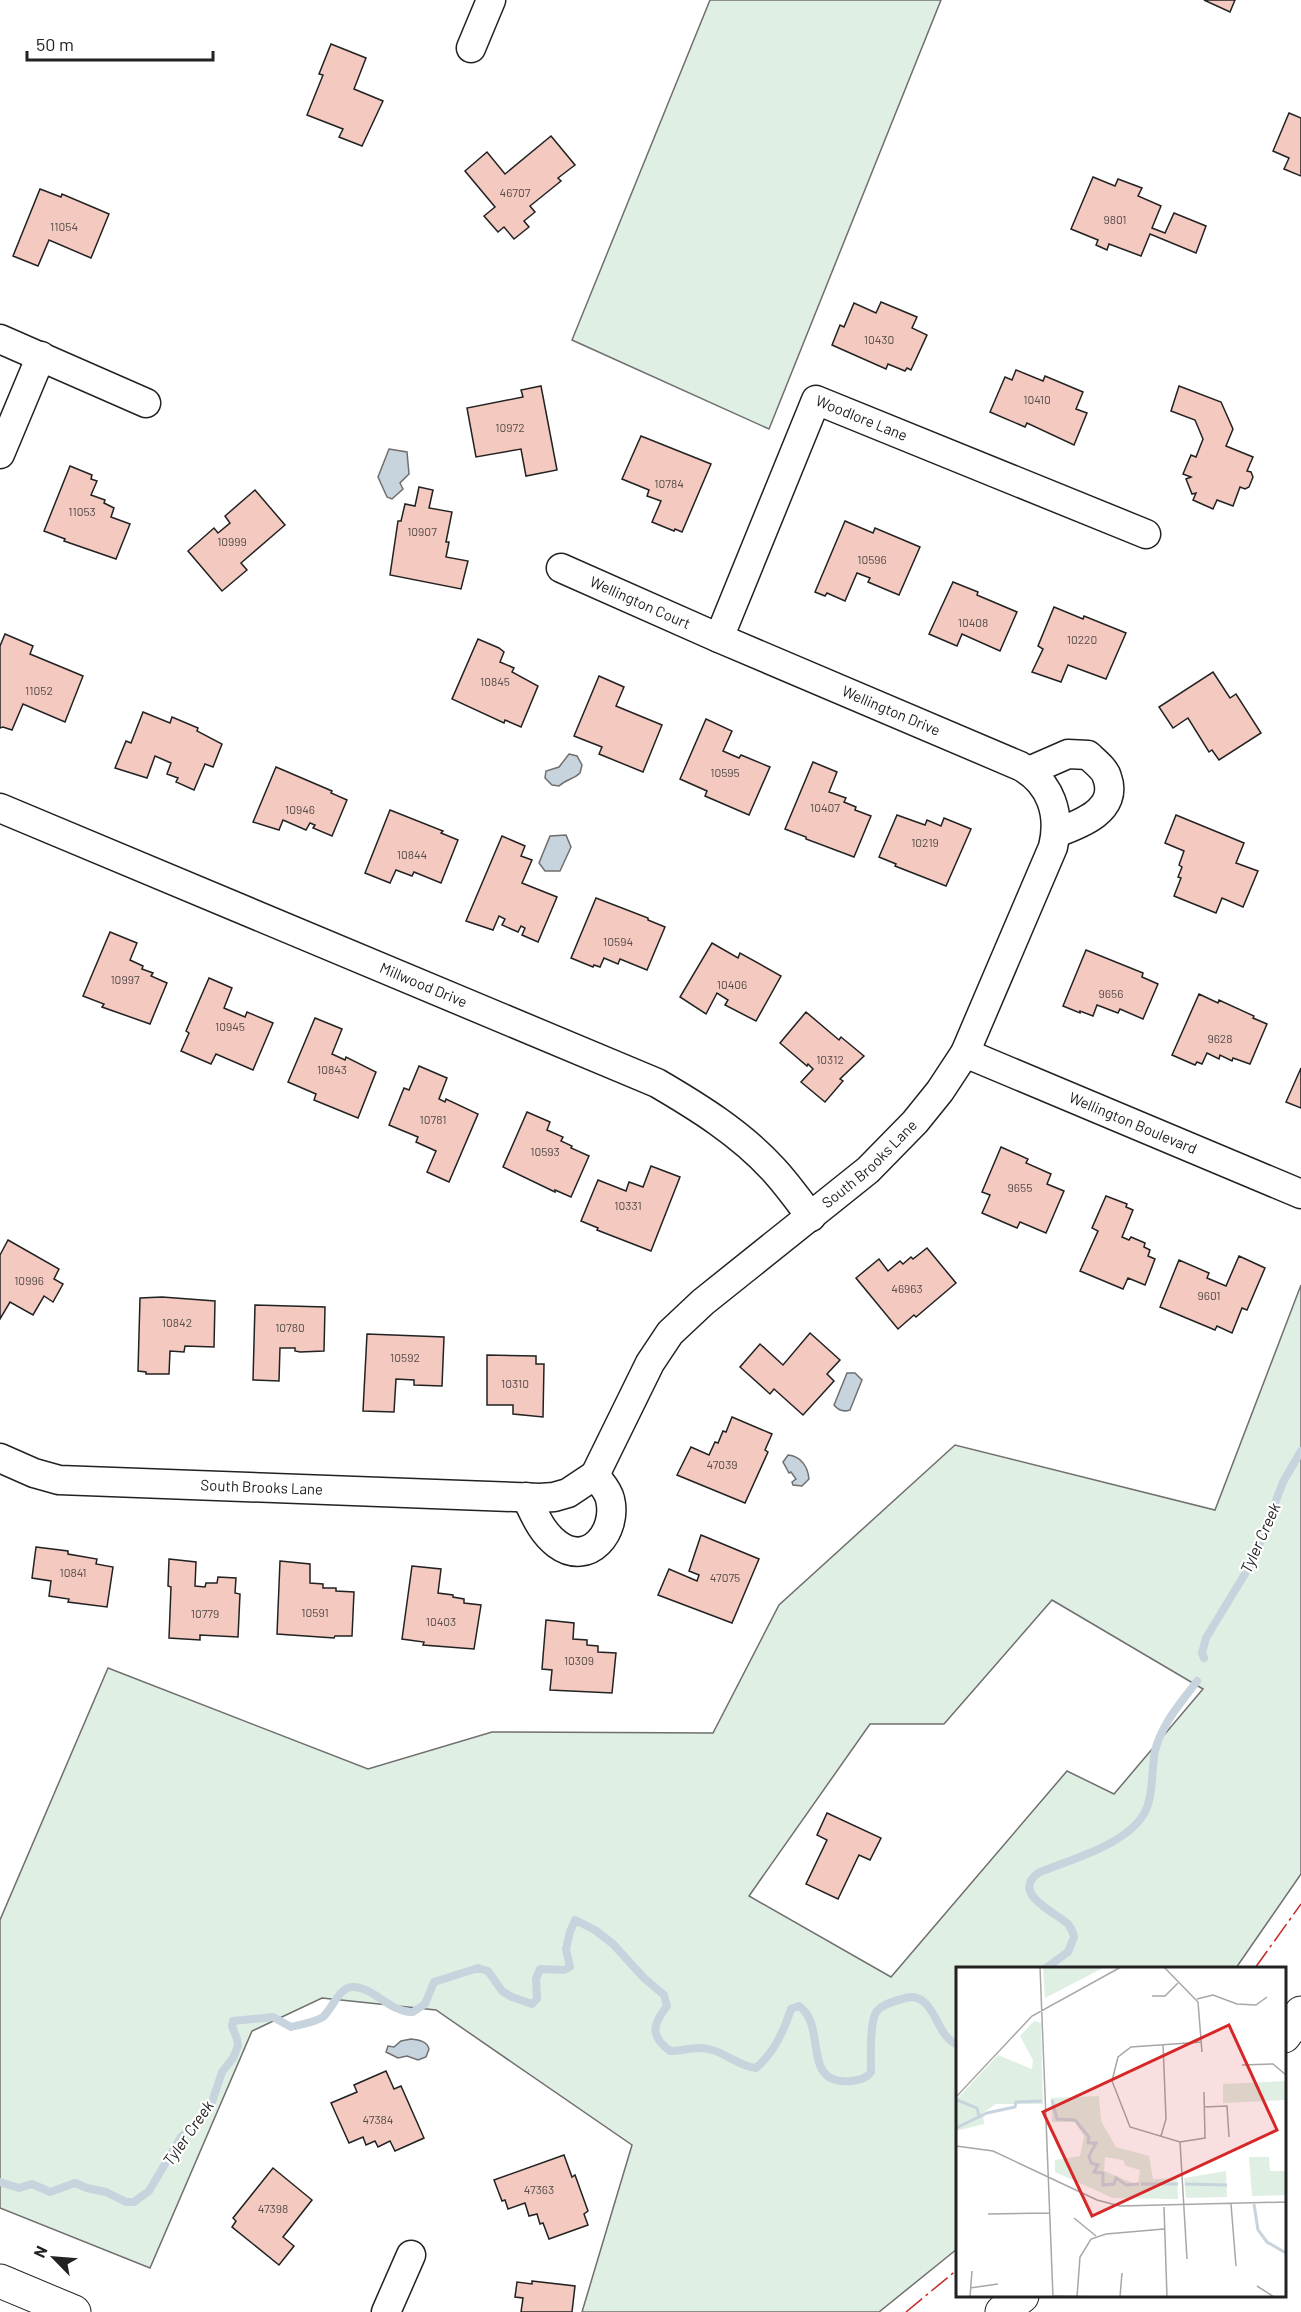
<svg xmlns="http://www.w3.org/2000/svg" width="1301" height="2312" viewBox="0 0 1301 2312" font-family="Barlow,sans-serif">
  <style>
    .green { fill: #e0efe3; stroke: #6f6f6f; stroke-width: 1.5; fill-rule: evenodd }
    .water { fill: #c7d3dd; stroke: #6f6f6f; stroke-width: 1.5 }
    .lines { fill: none; stroke-linecap: round; stroke-linejoin: round }
    .stream { stroke: #c7d3dd; stroke-width: 8 }
    .building { fill: #f3c9c0; stroke: #222; stroke-width: 1.5 }
    .minor-casing { stroke: #222; stroke-width: 31 }
    .major-casing { stroke: #222; stroke-width: 35 }
    .minor { stroke: #fff; stroke-width: 28 }
    .major { stroke: #fff; stroke-width: 33 }
    .power { stroke: #c62828; stroke-width: 1.5; stroke-dasharray: 21 4.5 3 4.5; stroke-linecap: butt }
    .labels { text-anchor: middle; stroke-width: 4.5; stroke-linejoin: round; paint-order: stroke }
    .number-label { font-size: 12px; fill: #564c4a }
    .street-label { font-size: 15px; fill: #222; stroke: #fff }
    .water-label { font-size: 16px; font-style: italic; fill: #222; stroke: #fff }
    .inset-river { fill: none; stroke: #c7d3dd; stroke-width: 3 }
    .inset-road { fill: none; stroke: #a7a7a7; stroke-width: 1.5 }
    .view { fill: #d62828; fill-opacity: 0.15; stroke: #d62828; stroke-width: 3 }
    .inset-edge { fill: none; stroke: #222; stroke-width: 3 }
  </style>
  <rect width="100%" height="100%" fill="#fff"/>
  <g class="green">
    <polygon points="710,0 941,0 769,429 572,340"/>
    <path d="M1301,1285V1874L1236,1968H958L957,2249L879,2312H582L632,2145L436,2010L322,1998L252,2031L150,2268L0,2208V1920L108,1668L368,1769L492,1732L713,1733L779,1605L955,1445L1215,1510ZM1052,1600L1203,1689L1114,1794L1067,1771L891,1977L749,1896L870,1724H944Z"/>
  </g>
  <g class="water">
    <polygon points="389,449 407,452 409,474 400,483 403,489 392,499 387,497 378,477"/>
    <path d="M569,754L577,756L582,765L580,773C573,780 566,779 559,786L552,785L545,778L546,771L559,767Z"/>
    <polygon points="566,835 571,847 560,871 545,871 539,863 550,836"/>
    <path d="M847,1373H855L862,1380L850,1410C844,1412 838,1410 834,1405Z"/>
    <path d="M788,1455C801,1456 808,1467 809,1479L802,1486L793,1485L792,1482L796,1479L791,1472L789,1473L783,1462Z"/>
    <path d="M411,2039C419,2040 427,2041 429,2049L426,2057L418,2060L407,2056L398,2058L386,2052L388,2046L394,2047L401,2041Z"/>
  </g>
  <g class="lines">
    <g class="stream">
      <polyline points="1204,1658 1202,1653 1206,1638 1254,1559 1283,1482 1301,1451"/>
      <path d="M1046,1968L1068,1952L1074,1937C1073,1932 1071,1928 1068,1924C1055,1912 1011,1894 1038,1873C1071,1859 1124,1846 1144,1814C1154,1796 1151,1770 1155,1751C1162,1723 1181,1703 1197,1681"/>
      <path d="M0,2182L19,2188L32,2184L50,2192L75,2183L87,2188L106,2192L126,2202H134L149,2191L181,2137L202,2118L211,2105L222,2072L233,2058L238,2046L237,2039L232,2026L233,2021L273,2017L291,2027C301,2024 314,2023 323,2017C332,2009 339,1988 352,1987C373,1986 390,2013 413,2012L425,2004L434,1982L478,1968L488,1971L502,1991L512,1997L532,2004L537,1999L536,1979L540,1969L564,1970L570,1967L566,1949L570,1932L575,1920L595,1930L613,1944L644,1978L664,1995L667,2006C653,2024 649,2035 670,2051C685,2051 697,2045 712,2050C727,2054 739,2066 756,2068C774,2053 784,2031 791,2009L799,2006C828,2026 800,2086 851,2081C859,2080 866,2079 871,2072C871,2058 869,2021 877,2011C882,2005 894,2001 902,1999C910,1996 917,1996 924,2002C939,2015 938,2036 958,2045"/>
    </g>
  </g>
  <g class="building">
    <polygon points="1204,0 1235,0 1230,12"/>
    <polygon points="331,44 366,58 354,89 383,101 362,146 339,137 343,129 307,115 323,75 319,74"/>
    <polygon points="1289,113 1301,118 1301,176 1284,169 1289,158 1273,151"/>
    <polygon points="551,136 575,165 558,178 561,181 530,206 535,212 524,221 529,227 514,239 504,227 498,232 484,216 495,207 465,171 487,152 505,174"/>
    <polygon points="1093,177 1115,186 1118,179 1142,188 1138,196 1161,206 1152,228 1165,233 1174,213 1206,226 1196,253 1150,234 1141,256 1109,244 1107,250 1096,245 1098,240 1071,229"/>
    <polygon points="40,189 61,197 62,194 109,214 91,258 49,240 38,266 13,256"/>
    <polygon points="881,302 917,317 912,328 927,335 911,370 907,368 905,371 888,364 886,369 832,345 840,325 844,327 854,303 876,313"/>
    <polygon points="1016,370 1043,381 1045,376 1083,392 1076,409 1087,413 1074,445 1027,423 1025,427 990,412 1005,377 1012,380"/>
    <polygon points="541,386 557,470 526,476 521,449 476,457 467,408 523,397 521,390"/>
    <polygon points="1179,386 1221,402 1233,429 1226,446 1253,457 1247,471 1251,472 1253,477 1249,487 1245,489 1240,487 1233,506 1217,500 1213,509 1193,500 1196,493 1192,494 1186,479 1191,477 1183,474 1191,455 1196,457 1203,439 1195,420 1171,411"/>
    <polygon points="641,436 711,464 682,532 675,529 674,531 652,522 661,501 647,496 649,490 622,479"/>
    <polygon points="70,466 92,475 91,479 97,481 91,495 105,500 104,503 114,508 111,517 130,524 116,559 64,541 65,539 44,531"/>
    <polygon points="419,487 433,490 429,508 452,512 446,542 449,542 446,557 468,561 461,589 390,575 398,521 401,521 405,504 415,506"/>
    <polygon points="255,490 285,525 241,563 247,570 222,591 188,551 214,528 218,533 230,523 225,516"/>
    <polygon points="845,521 873,533 875,528 920,547 899,595 868,582 870,578 857,573 845,601 827,593 825,596 815,592"/>
    <polygon points="953,582 978,592 977,595 1017,612 1000,651 962,634 957,646 929,634"/>
    <polygon points="1054,607 1083,619 1084,616 1126,633 1106,679 1068,665 1061,682 1032,672 1043,649 1038,646"/>
    <polygon points="5,634 33,646 30,654 83,676 65,722 23,704 12,730 3,727 0,728 0,646"/>
    <polygon points="478,639 499,648 504,652 500,662 514,668 512,672 538,686 521,727 505,720 504,723 452,699"/>
    <polygon points="1213,672 1230,698 1236,694 1261,733 1219,760 1212,750 1209,752 1188,718 1173,728 1159,707"/>
    <polygon points="599,676 624,687 616,706 662,725 643,772 599,754 602,747 574,736"/>
    <polygon points="143,712 170,723 172,717 198,728 197,731 222,744 213,767 205,764 194,790 176,782 178,778 167,774 171,763 155,756 147,778 115,768 126,741 131,743"/>
    <polygon points="706,719 732,731 723,751 739,758 741,755 770,767 749,815 705,796 707,791 680,779"/>
    <polygon points="813,762 837,772 829,792 846,798 844,802 856,807 855,810 871,816 854,857 806,839 806,837 785,829"/>
    <polygon points="276,767 332,791 331,793 347,800 332,836 313,828 315,825 310,823 306,830 283,820 279,830 253,822"/>
    <polygon points="390,810 443,831 441,833 458,840 441,883 414,872 412,876 396,870 390,883 365,873"/>
    <polygon points="897,815 925,825 927,820 941,826 944,818 971,829 946,886 895,866 896,864 879,857"/>
    <polygon points="1176,815 1244,843 1236,863 1258,871 1243,907 1222,898 1216,913 1174,896 1181,878 1178,877 1182,867 1179,865 1184,851 1165,843"/>
    <polygon points="502,836 525,846 521,856 532,860 522,883 557,897 538,942 522,935 525,928 521,926 518,932 502,925 505,919 499,916 493,930 466,921"/>
    <polygon points="596,898 648,918 648,920 665,927 647,970 620,959 618,964 604,958 600,967 594,965 593,967 571,958"/>
    <polygon points="110,932 137,943 130,960 143,966 142,969 153,973 151,976 167,983 150,1024 102,1007 104,1004 83,996"/>
    <polygon points="712,943 738,958 740,953 781,976 756,1021 725,1005 728,1000 717,993 706,1014 680,997"/>
    <polygon points="1086,950 1143,973 1142,977 1158,984 1143,1019 1120,1009 1118,1013 1097,1005 1093,1016 1080,1011 1080,1013 1063,1006"/>
    <polygon points="209,978 232,988 224,1008 245,1017 247,1012 273,1023 253,1070 216,1054 211,1064 181,1051 189,1033 186,1031"/>
    <polygon points="1199,994 1218,1003 1219,1000 1254,1016 1253,1018 1267,1024 1250,1064 1233,1058 1232,1061 1220,1055 1219,1059 1207,1053 1202,1064 1197,1062 1195,1065 1172,1055"/>
    <polygon points="806,1012 839,1040 841,1037 864,1056 840,1079 843,1081 825,1102 801,1082 813,1069 808,1064 807,1066 780,1043"/>
    <polygon points="315,1018 342,1029 332,1054 345,1060 346,1057 376,1072 358,1118 314,1100 316,1094 288,1082"/>
    <polygon points="419,1066 447,1078 439,1099 445,1102 446,1099 478,1114 449,1182 427,1172 436,1151 416,1142 418,1137 389,1125 404,1088 409,1090"/>
    <polygon points="1301,1068 1301,1108 1286,1102"/>
    <polygon points="527,1112 550,1122 547,1130 563,1137 561,1141 572,1146 571,1148 589,1156 571,1197 555,1190 555,1192 503,1167"/>
    <polygon points="1001,1147 1028,1159 1026,1163 1051,1174 1047,1184 1064,1191 1046,1233 1020,1222 1017,1228 982,1213 990,1195 982,1192"/>
    <polygon points="651,1166 680,1177 651,1251 597,1230 598,1228 581,1221 598,1180 626,1191 629,1182 643,1187"/>
    <polygon points="1106,1196 1127,1204 1126,1207 1133,1210 1122,1237 1129,1240 1131,1237 1145,1243 1144,1247 1150,1250 1148,1256 1155,1259 1145,1285 1128,1278 1123,1289 1080,1271 1098,1231 1092,1228"/>
    <polygon points="8,1240 59,1269 54,1279 63,1284 53,1302 44,1296 33,1315 10,1302 0,1319 0,1255"/>
    <polygon points="927,1248 956,1283 916,1317 914,1315 898,1329 856,1278 879,1259 888,1271 900,1261 903,1264 911,1257 913,1259"/>
    <polygon points="1239,1256 1265,1268 1247,1310 1242,1308 1232,1333 1217,1326 1215,1330 1160,1307 1179,1260 1209,1273 1207,1278 1226,1286"/>
    <polygon points="162,1297 215,1301 214,1347 185,1346 184,1352 170,1351 169,1374 146,1374 146,1372 138,1371 140,1298"/>
    <polygon points="255,1305 325,1307 324,1351 300,1352 295,1351 295,1348 280,1348 279,1381 253,1380"/>
    <polygon points="810,1333 840,1360 827,1374 834,1381 803,1415 774,1389 770,1394 740,1367 760,1344 783,1365"/>
    <polygon points="367,1334 444,1337 442,1386 414,1385 414,1380 396,1379 394,1412 363,1411"/>
    <polygon points="487,1355 536,1356 536,1364 544,1364 543,1417 513,1414 513,1405 487,1405"/>
    <polygon points="732,1417 772,1434 765,1450 768,1452 745,1503 677,1475 691,1447 709,1455 715,1442 718,1443 723,1431 726,1432"/>
    <polygon points="701,1535 759,1559 732,1623 658,1595 669,1569 697,1581 699,1575 689,1571"/>
    <polygon points="36,1547 68,1551 68,1554 97,1559 96,1564 113,1567 107,1607 68,1602 69,1599 49,1596 51,1581 32,1578"/>
    <polygon points="169,1559 196,1562 195,1586 205,1587 206,1583 217,1583 218,1577 236,1578 235,1593 240,1594 238,1637 200,1635 200,1640 169,1638 171,1587 168,1586"/>
    <polygon points="280,1561 310,1564 310,1583 323,1584 323,1588 336,1588 336,1591 354,1592 352,1636 335,1636 334,1638 277,1634"/>
    <polygon points="412,1566 441,1569 438,1593 453,1595 453,1597 464,1599 464,1603 481,1605 474,1649 423,1645 424,1642 402,1639"/>
    <polygon points="546,1620 574,1623 573,1639 587,1640 587,1645 598,1646 598,1652 616,1653 612,1693 550,1690 552,1670 542,1669"/>
    <polygon points="827,1813 881,1838 870,1860 859,1855 838,1899 806,1884 827,1840 817,1835"/>
    <polygon points="386,2071 394,2089 401,2086 424,2138 395,2151 390,2141 378,2147 375,2141 366,2145 363,2137 349,2143 331,2103 357,2092 354,2085"/>
    <polygon points="564,2155 572,2177 575,2175 588,2211 584,2214 588,2225 549,2239 543,2223 540,2224 537,2214 529,2216 525,2203 508,2209 505,2200 502,2201 494,2180"/>
    <polygon points="273,2168 312,2200 283,2237 294,2246 279,2265 232,2227 236,2221 233,2218"/>
    <polygon points="532,2281 575,2286 572,2312 521,2312 523,2298 515,2297 517,2282 532,2284"/>
  </g>
  <g class="lines">
    <g class="minor-casing">
      <g id="minor">
        <polyline points="471,48 491,0"/>
        <polyline points="0,339 146,403"/>
        <polyline points="0,454 41,356"/>
        <path id="s1" d="M719,638L816,400L1146,534"/>
        <path d="M1029,771L1068,754L1088,755C1094,761 1105,769 1107,777C1119,810 1081,824 1056,833"/>
        <path id="s2" d="M0,808L657,1083C698,1107 740,1133 773,1169C787,1184 799,1201 811,1217"/>
        <path id="s3" d="M965,1053L1301,1194"/>
        <path id="s4" d="M0,1458L34,1473L59,1480L540,1498L554,1497L568,1493L595,1475L650,1363L670,1333L703,1302L868,1170L915,1122L940,1091L965,1053L1053,847C1061,814 1051,783 1020,766L719,638L561,568"/>
        <path d="M526,1497C534,1513 541,1532 557,1544C589,1568 618,1531 610,1499C608,1490 600,1482 595,1475"/>
        <polyline points="386,2312 411,2255"/>
      </g>
    </g>
    <g class="major-casing">
      <g id="major">
        <polyline points="1284,2036 1301,2013"/>
        <polyline points="0,2281 74,2312"/>
        <polyline points="1002,2312 1022,2296"/>
      </g>
    </g>
    <use href="#minor" class="minor"/>
    <use href="#major" class="major"/>
    <g class="power">
      <polyline points="1255,1968 1301,1904"/>
      <polyline points="906,2312 958,2269"/>
    </g>
  </g>
  <g class="labels">
    <g class="number-label">
      <text x="515" y="197">46707</text>
      <text x="1115" y="224">9801</text>
      <text x="64" y="231">11054</text>
      <text x="879" y="344">10430</text>
      <text x="1037" y="404">10410</text>
      <text x="510" y="432">10972</text>
      <text x="669" y="488">10784</text>
      <text x="82" y="516">11053</text>
      <text x="422" y="536">10907</text>
      <text x="232" y="546">10999</text>
      <text x="872" y="564">10596</text>
      <text x="973" y="627">10408</text>
      <text x="1082" y="644">10220</text>
      <text x="495" y="686">10845</text>
      <text x="39" y="695">11052</text>
      <text x="725" y="777">10595</text>
      <text x="825" y="812">10407</text>
      <text x="300" y="814">10946</text>
      <text x="925" y="847">10219</text>
      <text x="412" y="859">10844</text>
      <text x="618" y="946">10594</text>
      <text x="125" y="984">10997</text>
      <text x="732" y="989">10406</text>
      <text x="1111" y="998">9656</text>
      <text x="230" y="1031">10945</text>
      <text x="1220" y="1043">9628</text>
      <text x="830" y="1064">10312</text>
      <text x="332" y="1074">10843</text>
      <text x="433" y="1124">10781</text>
      <text x="545" y="1156">10593</text>
      <text x="1020" y="1192">9655</text>
      <text x="628" y="1210">10331</text>
      <text x="29" y="1285">10996</text>
      <text x="907" y="1293">46963</text>
      <text x="1209" y="1300">9601</text>
      <text x="177" y="1327">10842</text>
      <text x="290" y="1332">10780</text>
      <text x="405" y="1362">10592</text>
      <text x="515" y="1388">10310</text>
      <text x="722" y="1469">47039</text>
      <text x="73" y="1577">10841</text>
      <text x="725" y="1582">47075</text>
      <text x="315" y="1617">10591</text>
      <text x="205" y="1618">10779</text>
      <text x="441" y="1626">10403</text>
      <text x="579" y="1665">10309</text>
      <text x="378" y="2124">47384</text>
      <text x="539" y="2194">47363</text>
      <text x="273" y="2213">47398</text>
    </g>
    <g class="street-label">
      <text dy="5" stroke="none"><textPath href="#s1" startOffset="306">Woodlore Lane</textPath></text>
      <text transform="translate(640 603) rotate(24)" y="5">Wellington Court</text>
      <text transform="translate(891 711) rotate(23)" y="5">Wellington Drive</text>
      <text dy="5" stroke="none"><textPath href="#s2" startOffset="459">Millwood Drive</textPath></text>
      <text dy="5" stroke="none"><textPath href="#s3" startOffset="182">Wellington Boulevard</textPath></text>
      <text dy="5" stroke="none"><textPath href="#s4" startOffset="1028">South Brooks Lane</textPath></text>
      <text dy="5" stroke="none"><textPath href="#s4" startOffset="266">South Brooks Lane</textPath></text>
    </g>
    <g class="water-label">
      <text transform="translate(1260 1538) rotate(-66)" y="6">Tyler Creek</text>
      <text transform="translate(188 2133) rotate(-55)" y="6">Tyler Creek</text>
    </g>
  </g>
  <g transform="translate(956 1967)">
    <rect width="330" height="330" fill="#fff"/>
    <path d="M87,0H149L89,31ZM78,54L85,56L87,137H40L27,146L28,157L0,164V133L42,88L76,102L77,93L64,69ZM330,114V133L267,136V117ZM143,129L145,154L160,180L193,189L197,212L221,211L222,232L157,231L99,205V193L124,189L128,169L119,155H96L95,131ZM149,190L167,193L170,199L184,203L182,218L148,204ZM293,190H313L314,204H330V228L296,229ZM270,204L271,230L230,231L228,211Z" fill="#e0efe3" fill-rule="evenodd"/>
    <path class="inset-river" d="M1,133L21,141L23,149M96,133L101,152L119,153L133,170L132,176H140L133,189L135,196L142,198L138,205L147,206V218L158,217L160,211L170,218L183,217M0,161L31,146L59,140L60,135L86,134M185,217H222M229,217L271,218M298,237L302,263L311,275L330,286"/>
    <path class="inset-road" d="M84,0L97,330M208,0L242,35L246,85M196,29H209L222,16M241,32L257,28L281,37L300,38L311,30M246,75L175,80L162,90L156,114L174,160L224,175L249,171L248,125M286,98L317,97L330,108M0,130L76,49L165,0M248,140L271,139L273,170M205,169L210,152L207,77M224,175L231,292M0,179L37,184L141,233L164,239L330,235M275,237L280,299M208,240L211,330M32,247L93,246M118,251L140,269M301,319L318,330M14,321L42,317M98,329L150,330M14,330L16,304M121,330L124,290L135,272L150,267L208,262M164,330L166,306"/>
    <path class="view" d="M273,58L321,163L136,249L87,145Z"/>
    <rect width="330" height="330" class="inset-edge"/>
  </g>
  <g transform="translate(54 2258) rotate(295)" stroke="#ffffff" stroke-width="4.5" paint-order="stroke">
  <path d="M0-4.5L10 22L0 15L-10 22Z" fill="#222222"/>
  <text y="-9" font-size="16" font-weight="bold" text-anchor="middle" fill="#222222">N</text>
  </g>
  <path d="M27 51v9h186v-9" fill="none" stroke="#222222" stroke-width="3"/>
  <text x="36" y="51" font-size="18" fill="#222222" stroke="#ffffff" stroke-width="4.5" paint-order="stroke">50 m</text>
</svg>
